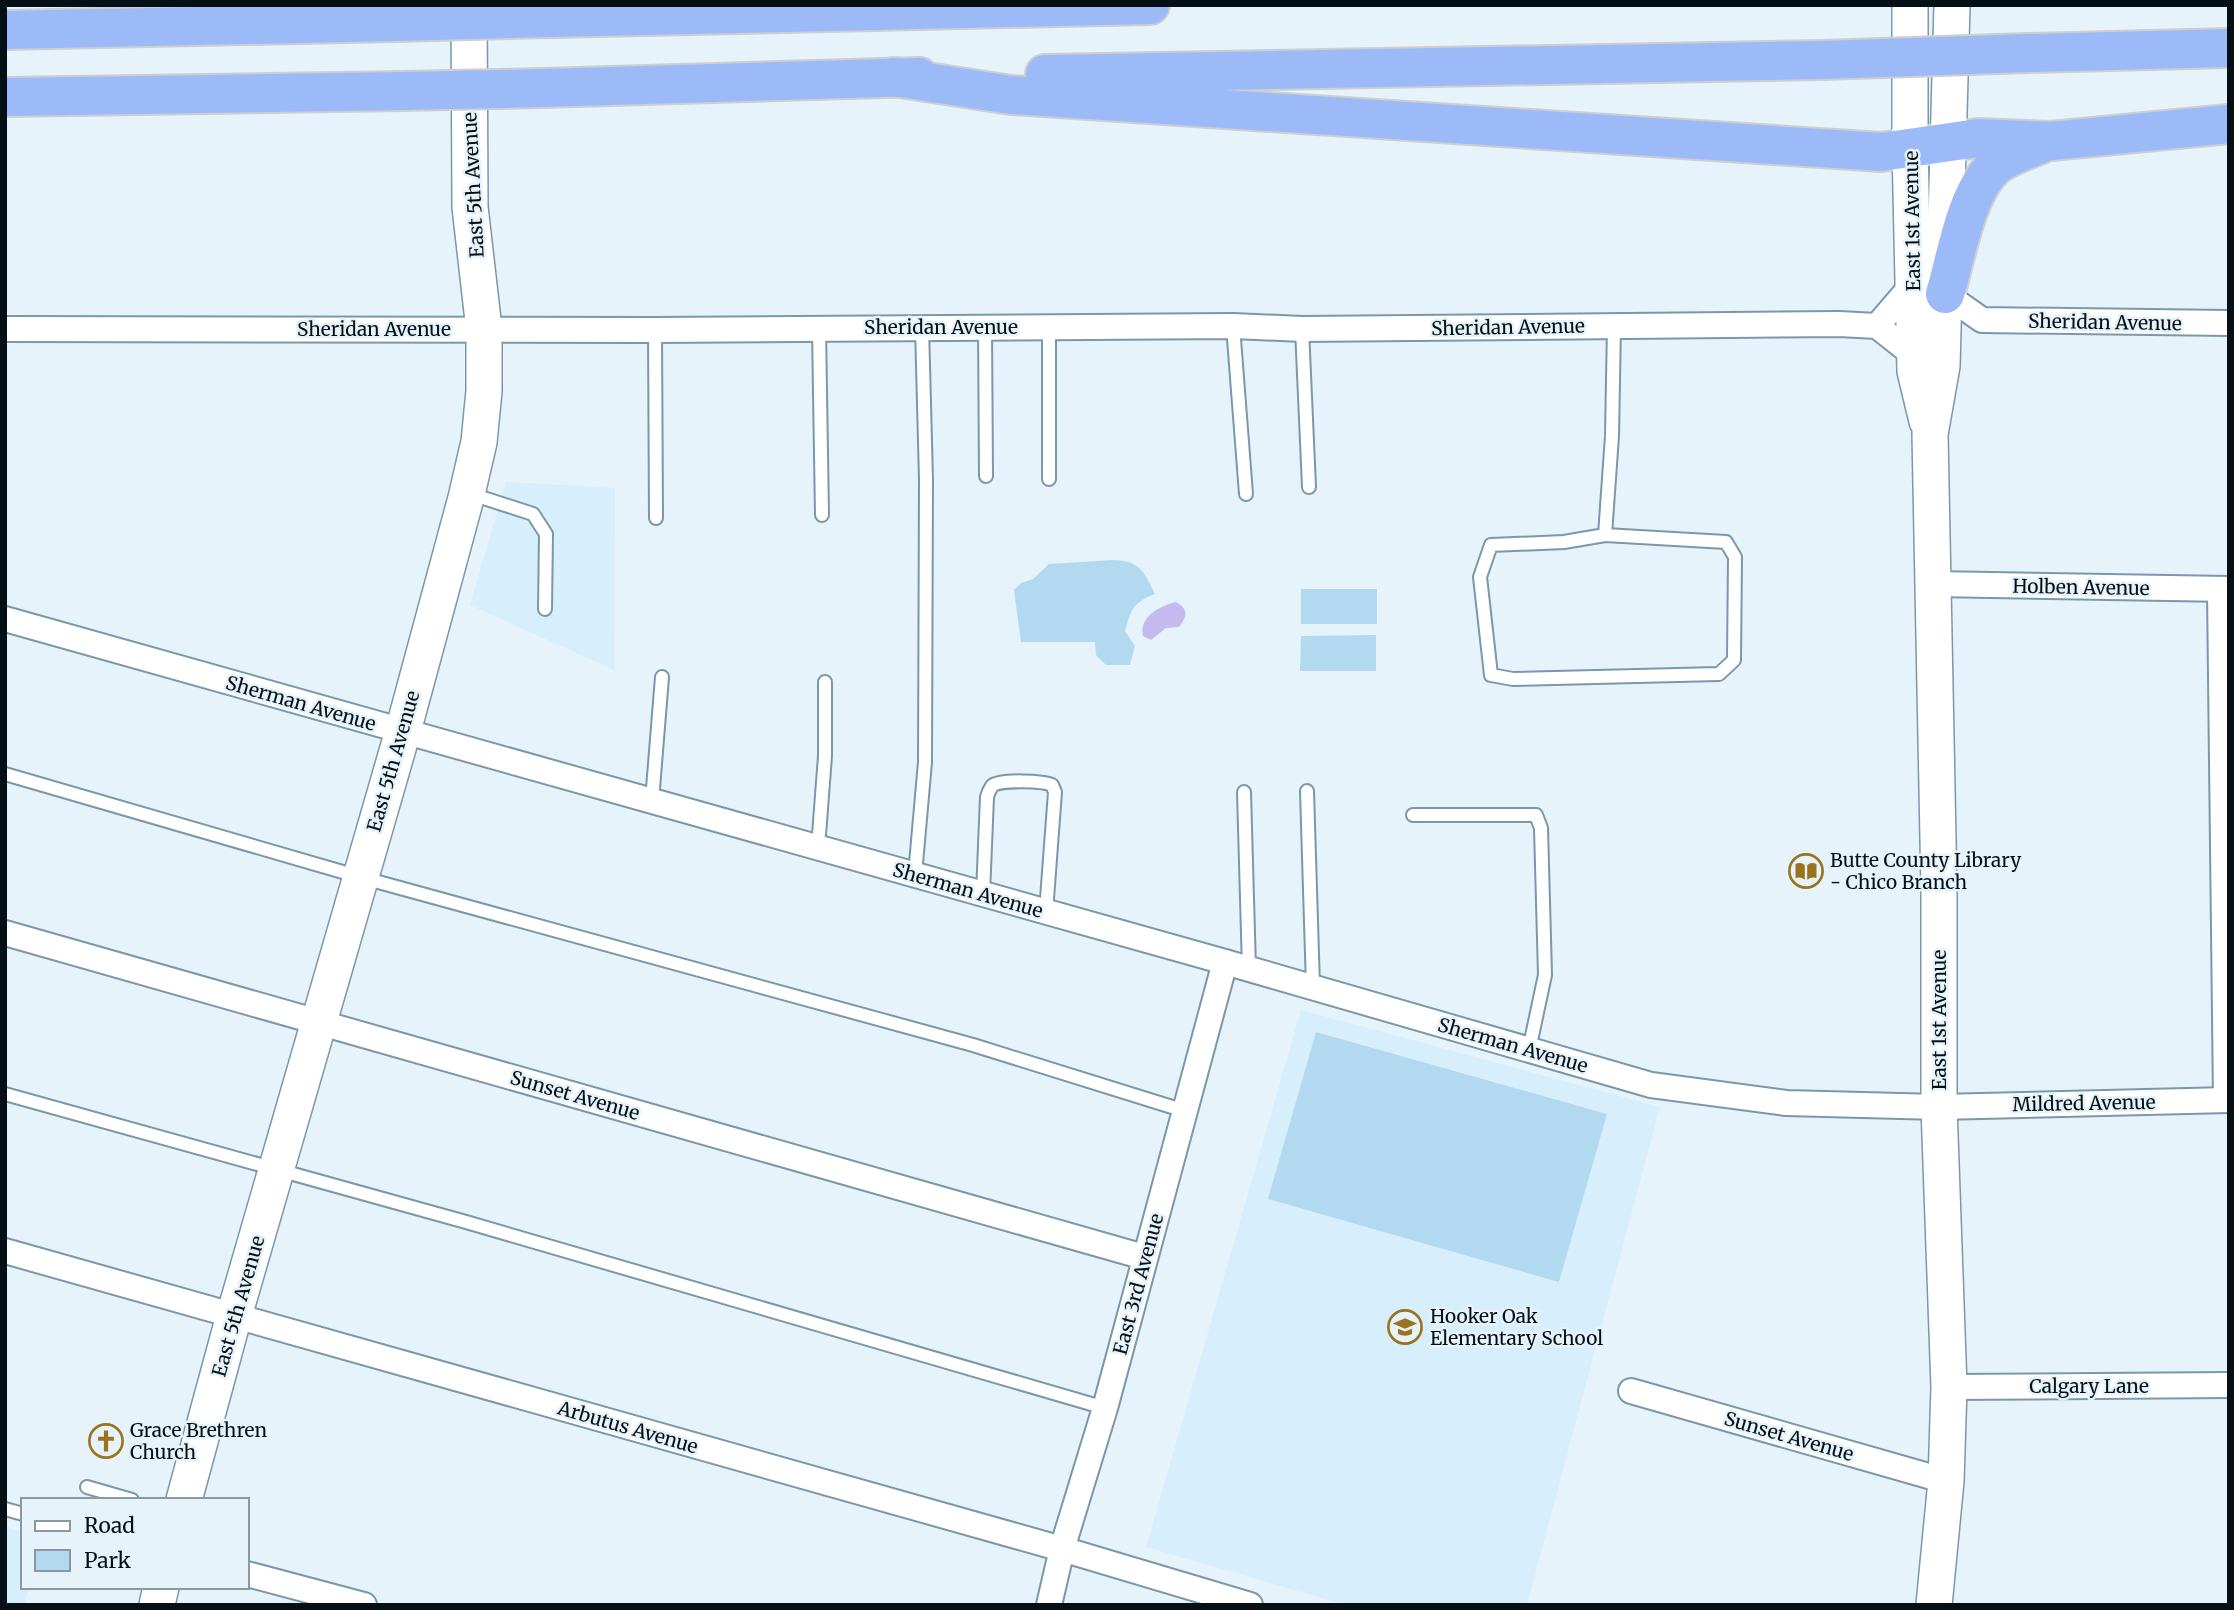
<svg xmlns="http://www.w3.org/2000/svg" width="2234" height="1610" viewBox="0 0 2234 1610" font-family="Merriweather,serif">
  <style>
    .built { fill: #d7eefc }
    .green { fill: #b3d9f0 }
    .water { fill: #c5baee }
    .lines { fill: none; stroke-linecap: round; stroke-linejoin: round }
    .lane-casing { stroke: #7b98a9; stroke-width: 16 }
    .street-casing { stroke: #7b98a9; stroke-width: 28 }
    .secondary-casing { stroke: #7b98a9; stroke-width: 38 }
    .highway-casing { stroke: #cdcfd0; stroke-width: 42 }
    .lane { stroke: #fff; stroke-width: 12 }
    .street { stroke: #fff; stroke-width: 24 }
    .secondary { stroke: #fff; stroke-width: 35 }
    .highway { stroke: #9cbaf7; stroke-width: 38 }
    .highway-bridge-casing { stroke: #cdcfd0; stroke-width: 42; stroke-linecap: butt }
    .highway-bridge { stroke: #9cbaf7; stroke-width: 38 }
    .labels { text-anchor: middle; stroke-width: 5; stroke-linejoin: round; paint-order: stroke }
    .street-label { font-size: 19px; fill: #051016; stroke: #e6f3fa }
    .poi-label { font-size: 19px; fill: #051016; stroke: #e6f3fa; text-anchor: start }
  </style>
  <rect width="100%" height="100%" fill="#e6f3fa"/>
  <g class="built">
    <polygon points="506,482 615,488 614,670 470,605"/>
    <polygon points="1301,1010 1660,1107 1527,1605 1346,1605 1146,1547"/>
    <polygon points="5,1527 23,1532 23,1587 29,1587 24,1605 5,1605"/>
  </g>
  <g class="green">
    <path d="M1113,560C1140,561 1144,571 1155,594C1134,602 1131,609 1125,631L1135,646L1130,665H1106L1096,655L1095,642H1021L1014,590L1021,583L1033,579L1049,564Z"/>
    <rect x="1301" y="589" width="76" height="35"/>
    <polygon points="1376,635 1376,671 1300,671 1301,636"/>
    <polygon points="1316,1032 1607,1114 1559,1282 1268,1199"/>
  </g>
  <path class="water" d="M1176,602C1189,609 1187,617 1179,627L1166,628L1151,640L1143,636C1139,616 1160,606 1176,602Z"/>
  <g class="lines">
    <g class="lane-casing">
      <g id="lane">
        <polyline points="1233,326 1246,494"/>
        <polyline points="985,327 986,476"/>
        <polyline points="1049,327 1049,479"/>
        <polyline points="819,329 822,515"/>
        <polyline points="1302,329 1309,487"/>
        <polyline points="655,330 656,518"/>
        <polyline points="468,493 533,514 546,534 545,609"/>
        <polyline points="1605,535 1726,542 1735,557 1734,660 1719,674 1513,679 1491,675 1480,577 1491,545 1564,542 1605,535 1612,436 1614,326"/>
        <polyline points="5,774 360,877 973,1045 1185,1111"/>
        <polyline points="1307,791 1313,987"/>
        <polyline points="1244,792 1249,969"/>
        <polyline points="652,801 662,677"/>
        <polyline points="1413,815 1536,815 1541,828 1545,975 1529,1050"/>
        <polyline points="818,848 825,756 825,682"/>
        <polyline points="915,875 925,762 926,480 922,327"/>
        <path d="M983,894L987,797C988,793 990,789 992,786C1000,779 1043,781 1052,785L1055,792L1046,912"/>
        <polyline points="5,1094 466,1222 1105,1408"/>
        <polyline points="87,1487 132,1500"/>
        <polyline points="5,1509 23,1514"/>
      </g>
    </g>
    <g class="street-casing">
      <g id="street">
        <polyline points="1945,294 1982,320 2229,323"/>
        <polyline points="1877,326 1913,284"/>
        <polyline points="5,329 655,330 1233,326 1302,329 1839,324 1877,326 1915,356"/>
        <polyline points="1933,584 2229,589"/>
        <polyline points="2220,590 2226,1100"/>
        <polyline points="5,619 1225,962 1651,1085 1786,1103 1939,1107 2229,1100"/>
        <polyline points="5,933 1144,1257"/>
        <polyline points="5,1251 1062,1549 1250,1605"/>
        <polyline points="1949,1387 2229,1385"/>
        <polyline points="1631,1391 1946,1481"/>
        <polyline points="247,1574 364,1605"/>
        <polyline points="1049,1605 1062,1549 1105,1408 1225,962"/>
      </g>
    </g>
    <g class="secondary-casing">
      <g id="secondary">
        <polyline points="1910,5 1910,147 1915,371 1927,421"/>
        <polyline points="184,1500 234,1316 403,731 466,498 479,442 484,391 484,329 470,207 469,5"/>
        <polyline points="157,1605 161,1587"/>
        <polyline points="1934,1605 1946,1481 1949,1387 1939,1107 1939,890 1930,434 1942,366 1952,5"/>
      </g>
    </g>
    <g class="highway-casing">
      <g id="highway">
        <polyline points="551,18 1150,5"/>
        <polyline points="5,30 395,22"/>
        <polyline points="2028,53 2229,48"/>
        <polyline points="1045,74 1823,60"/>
        <polyline points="894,77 1011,95 1881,152 1978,138 2051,141 2229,124"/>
        <polyline points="543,88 919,77"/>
        <polyline points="5,97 402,91"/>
        <path d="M1945,294C1956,257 1965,195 1993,168C2006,156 2025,151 2041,144"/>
      </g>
    </g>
    <use href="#lane" class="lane"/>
    <use href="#street" class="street"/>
    <use href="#secondary" class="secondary"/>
    <use href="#highway" class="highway"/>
    <g class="highway-bridge-casing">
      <g id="highway-bridge">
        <polyline points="395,22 551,18"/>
        <polyline points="1823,60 2028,53"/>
        <polyline points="402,91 543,88"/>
      </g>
    </g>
    <use href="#highway-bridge" class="highway-bridge"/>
  </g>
  <defs>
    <g id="library-ring" transform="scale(1.75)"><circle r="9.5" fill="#e6f3fa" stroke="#99731e" stroke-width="1.5"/><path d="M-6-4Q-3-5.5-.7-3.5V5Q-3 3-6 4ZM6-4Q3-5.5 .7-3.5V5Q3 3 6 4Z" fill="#99731e"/></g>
    <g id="school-ring" transform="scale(1.75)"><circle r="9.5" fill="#e6f3fa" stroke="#99731e" stroke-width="1.5"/><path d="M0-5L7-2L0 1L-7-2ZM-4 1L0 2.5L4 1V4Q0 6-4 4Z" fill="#99731e"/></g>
    <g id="church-ring" transform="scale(1.75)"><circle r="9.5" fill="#e6f3fa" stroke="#99731e" stroke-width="1.5"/><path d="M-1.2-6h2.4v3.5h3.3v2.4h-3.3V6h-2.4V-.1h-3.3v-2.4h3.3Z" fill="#99731e"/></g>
  </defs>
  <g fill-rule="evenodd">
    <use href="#library-ring" x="1806" y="871"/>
    <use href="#school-ring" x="1405" y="1327"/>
    <use href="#church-ring" x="106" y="1441"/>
  </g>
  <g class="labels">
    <g class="street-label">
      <text transform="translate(473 185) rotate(-93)" y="7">East 5th Avenue</text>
      <text transform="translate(1912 221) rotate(-91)" y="7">East 1st Avenue</text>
      <text transform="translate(2105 322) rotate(1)" y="7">Sheridan Avenue</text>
      <text x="941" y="334">Sheridan Avenue</text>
      <text transform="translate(1508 327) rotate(-1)" y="7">Sheridan Avenue</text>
      <text x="374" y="336">Sheridan Avenue</text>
      <text transform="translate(2081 587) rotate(1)" y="7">Holben Avenue</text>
      <text transform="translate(301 703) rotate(16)" y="7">Sherman Avenue</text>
      <text transform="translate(393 761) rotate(-74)" y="7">East 5th Avenue</text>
      <text transform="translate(968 890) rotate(16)" y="7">Sherman Avenue</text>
      <text transform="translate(1939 1020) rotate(-90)" y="7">East 1st Avenue</text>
      <text transform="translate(1513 1045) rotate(16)" y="7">Sherman Avenue</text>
      <text transform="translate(575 1095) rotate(16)" y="7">Sunset Avenue</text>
      <text transform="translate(2084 1103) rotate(-1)" y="7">Mildred Avenue</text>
      <text transform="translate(1138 1284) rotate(-75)" y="7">East 3rd Avenue</text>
      <text transform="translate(238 1306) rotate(-74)" y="7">East 5th Avenue</text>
      <text x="2089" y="1393">Calgary Lane</text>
      <text transform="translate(628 1427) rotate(16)" y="7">Arbutus Avenue</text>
      <text transform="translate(1789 1436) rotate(16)" y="7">Sunset Avenue</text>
    </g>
    <g class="poi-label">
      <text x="1830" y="867">Butte County Library<tspan x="1830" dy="22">- Chico Branch</tspan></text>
      <text x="1430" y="1323">Hooker Oak<tspan x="1430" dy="22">Elementary School</tspan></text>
      <text x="130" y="1437">Grace Brethren<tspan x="130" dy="22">Church</tspan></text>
    </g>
  </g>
  <rect width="2234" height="1610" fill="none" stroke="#051016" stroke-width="14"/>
  <rect x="21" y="1498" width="228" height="91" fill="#e6f3fa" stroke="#8c989f" stroke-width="2"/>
  <rect x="35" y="1521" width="35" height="10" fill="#ffffff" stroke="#8c989f" stroke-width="2"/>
  <text x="84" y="1533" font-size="21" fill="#051016">Road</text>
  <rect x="35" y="1550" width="35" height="21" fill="#b3d9f0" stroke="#8c989f" stroke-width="2"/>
  <text x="84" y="1568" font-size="21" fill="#051016">Park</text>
</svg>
